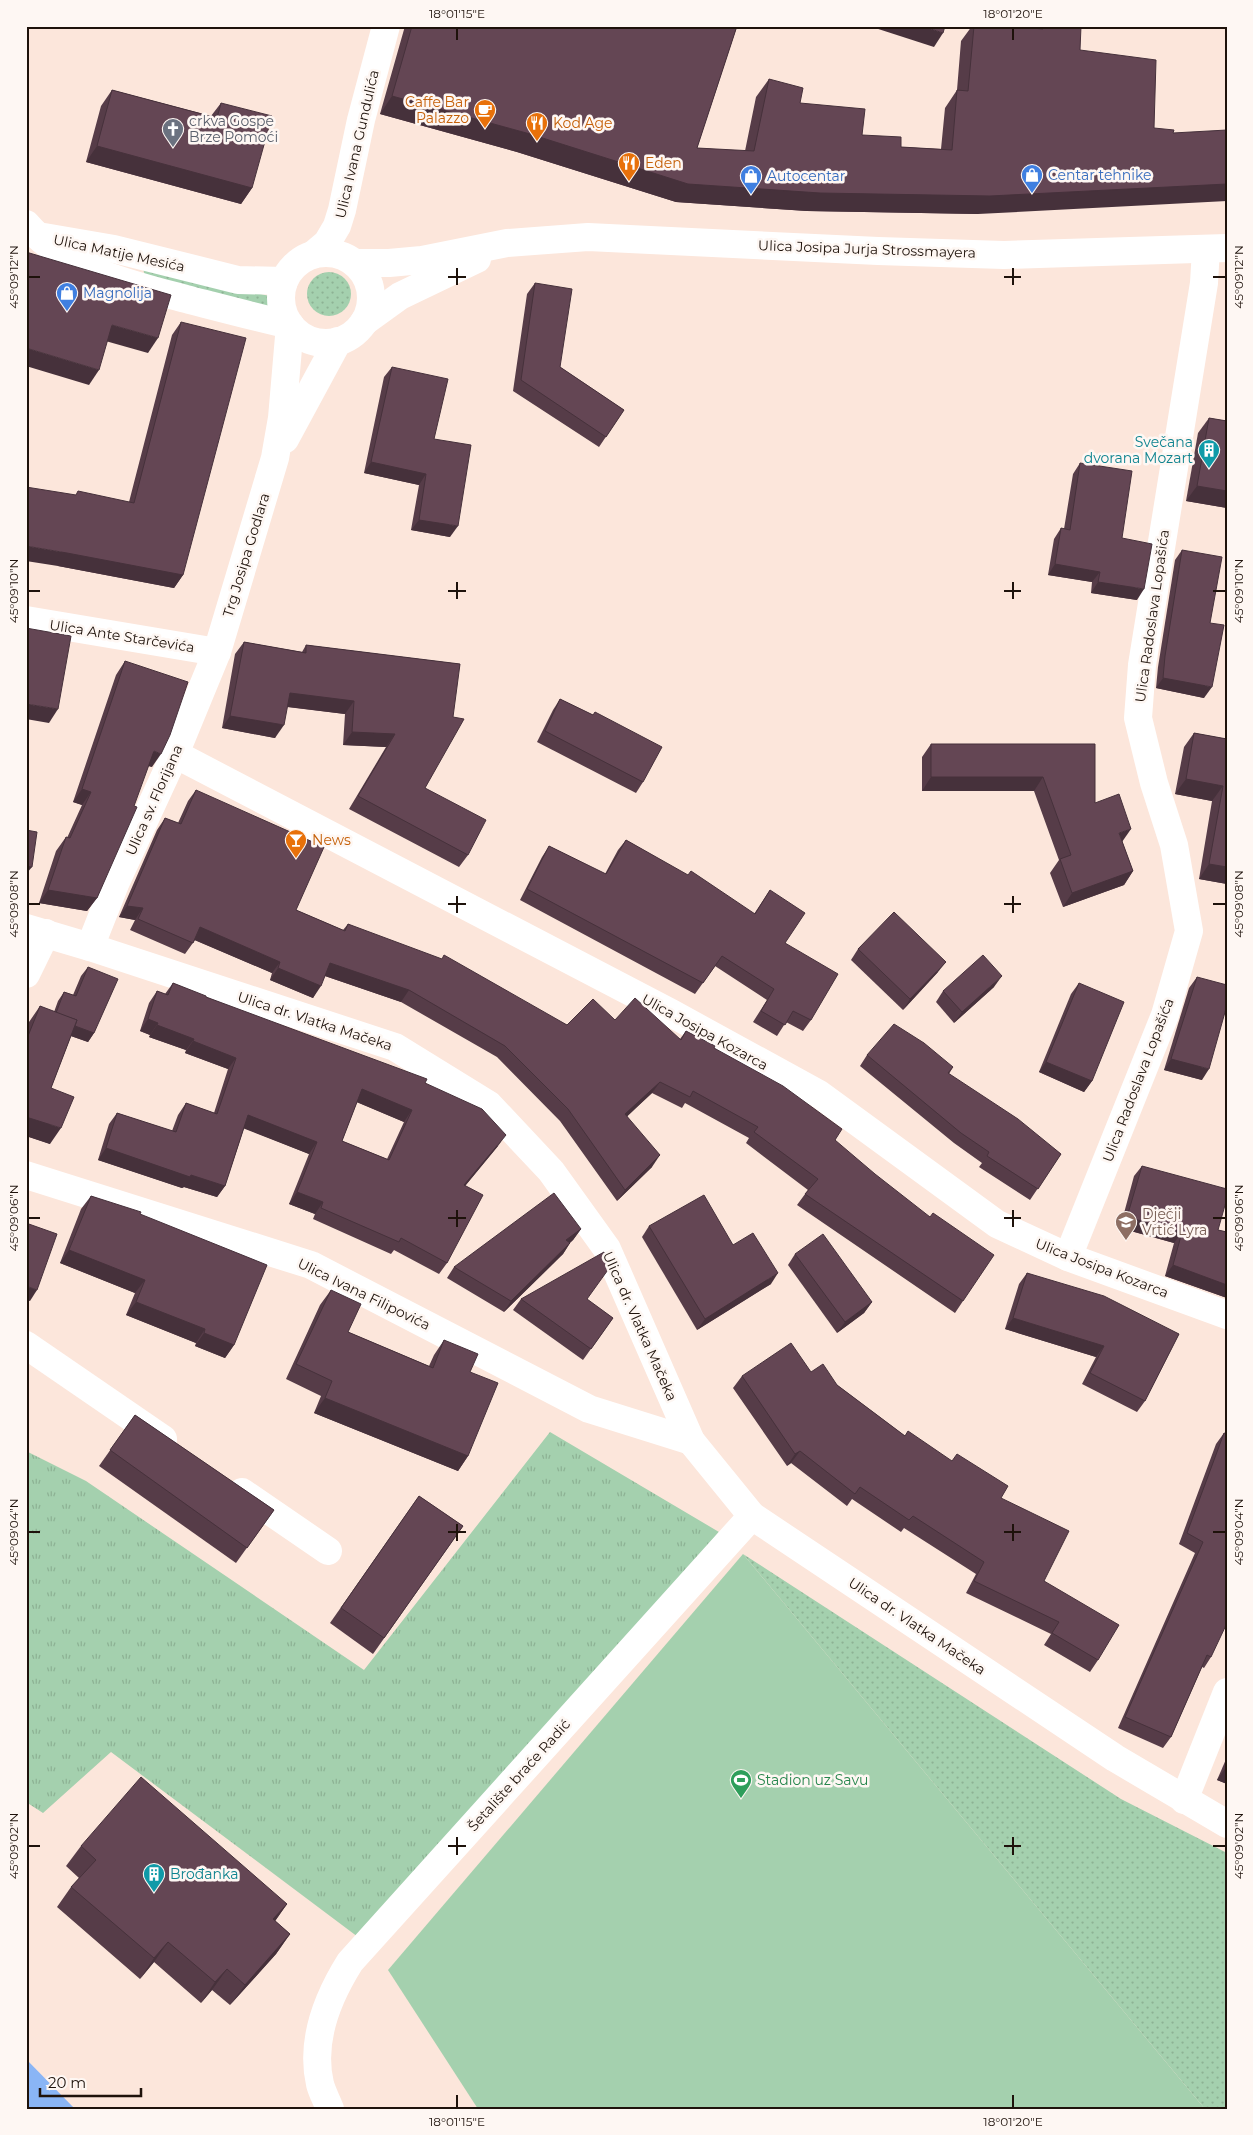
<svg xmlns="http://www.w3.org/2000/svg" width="1253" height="2135" viewBox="0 0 1253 2135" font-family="Montserrat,sans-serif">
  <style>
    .grass { fill: url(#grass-dots) }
    .park { fill: url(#park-tufts) }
    .garden { fill: #a4d0ae }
    .water { fill: #8ab5f5 }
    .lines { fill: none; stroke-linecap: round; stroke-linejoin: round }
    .minor { stroke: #fff; stroke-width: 28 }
    .major { stroke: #fff; stroke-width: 28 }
    .wall { fill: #563c48; fill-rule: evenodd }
    .shaded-wall { fill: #46313b }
    .building { fill: #644654; stroke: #46313b; fill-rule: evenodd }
    .ticks { fill: none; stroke: #1e120b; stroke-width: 2 }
    .labels { text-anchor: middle; stroke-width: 5; stroke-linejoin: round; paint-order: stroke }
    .food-label { font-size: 14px; fill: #c56008; stroke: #fef7f3; text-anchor: start }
    .worship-label { font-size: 14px; fill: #5b616d; stroke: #fef7f3; text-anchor: start }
    .street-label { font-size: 14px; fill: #1e120b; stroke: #fef7f3 }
    .shop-label { font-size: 14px; fill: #366cbe; stroke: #fef7f3; text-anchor: start }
    .culture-label { font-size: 14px; fill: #0d838f; stroke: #fef7f3; text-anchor: end }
    .education-label { font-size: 14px; fill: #785e54; stroke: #fef7f3; text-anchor: start }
    .leisure-label { font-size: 14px; fill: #27864d; stroke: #fef7f3; text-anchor: start }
    .neatline { fill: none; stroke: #1e120b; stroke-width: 2 }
    .ticks-label { font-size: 12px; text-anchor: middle; fill: #1e120b }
  </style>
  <defs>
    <pattern id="grass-dots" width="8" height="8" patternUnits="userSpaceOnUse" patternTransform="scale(1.25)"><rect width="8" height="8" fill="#a4d0ae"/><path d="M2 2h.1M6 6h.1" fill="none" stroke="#8db294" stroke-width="1.8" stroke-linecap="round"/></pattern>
    <pattern id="park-tufts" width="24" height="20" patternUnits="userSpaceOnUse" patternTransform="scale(1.25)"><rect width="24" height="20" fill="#a4d0ae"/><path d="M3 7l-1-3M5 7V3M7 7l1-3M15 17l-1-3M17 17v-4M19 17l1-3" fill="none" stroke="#8db294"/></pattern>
  </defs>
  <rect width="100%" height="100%" fill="#fce6db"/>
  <g class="grass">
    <polygon points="143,268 274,297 277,311 145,277"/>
    <circle cx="329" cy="294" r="22"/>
    <polygon points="743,1554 1121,1799 1227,1853 1227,2109 1205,2109"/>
  </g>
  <polygon class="park" points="550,1432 719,1532 366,1943 111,1752 43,1813 26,1802 26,1451 86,1481 364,1670"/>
  <polygon class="garden" points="743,1554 1205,2109 478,2109 388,1970"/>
  <polygon class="water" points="26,2059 75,2109 26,2109"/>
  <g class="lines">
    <g class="minor">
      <polyline points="314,254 327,243 337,226 342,210 361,120 386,26"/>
      <polyline points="285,439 338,341"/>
      <polyline points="26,620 217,652"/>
      <polyline points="175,754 671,1013 819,1094 997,1224 1068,1257 1227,1315"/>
      <polyline points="26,928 90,947 395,1047 489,1105 551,1171 607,1249 691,1441 752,1516 1115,1758 1227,1824"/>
      <polyline points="90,947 115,884 175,754 217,652 275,458 282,418 290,325"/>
      <polyline points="26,974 46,933"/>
      <polyline points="26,1175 311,1265 589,1409 691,1441"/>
      <polyline points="1068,1257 1165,1015 1189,931 1174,845 1154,783 1138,718 1142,665 1204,283 1206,249"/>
      <polyline points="26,1345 163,1439"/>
      <polyline points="242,1492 328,1551"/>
      <polyline points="1184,1800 1227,1692"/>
      <path d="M330,2109C327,2101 322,2092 320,2084C310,2041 328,1997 350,1962L752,1516"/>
    </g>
    <g class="major">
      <path d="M26,224C66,270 130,284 186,299C221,308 255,317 290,325"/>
      <polyline points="44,237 114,249 238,280 284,281"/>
      <circle cx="326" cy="298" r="45"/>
      <polyline points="355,263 389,263 422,260 507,243 588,237 878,251 1004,255 1227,248"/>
      <polyline points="364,322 400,296 477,259"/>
    </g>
  </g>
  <g class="wall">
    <polygon points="405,26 737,26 697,148 745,151 756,97 769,79 800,103 862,135 901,147 941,149 945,108 957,90 961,41 972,26 1009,26 1032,28 1032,26 1081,26 978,214 807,211 676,202 517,152 380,114"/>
    <polygon points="112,90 211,116 221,103 252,188 241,204 86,162 101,106"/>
    <polygon points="535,283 560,367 624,410 599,447 513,391 527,294"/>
    <polygon points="181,322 183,575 174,588 58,566 75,495 129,502 172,335"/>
    <polygon points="392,367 434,439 450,537 411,530 419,485 364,473 384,377"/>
    <polygon points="1209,418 1227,421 1227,508 1186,501 1198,433"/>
    <polygon points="1080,463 1122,538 1137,600 1091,593 1092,582 1048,575 1054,539 1061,528 1064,529 1073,474"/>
    <polygon points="1182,550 1210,623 1204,698 1156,688 1158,667 1175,560"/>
    <polygon points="244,642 302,652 306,645 460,664 425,788 468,855 459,867 349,809 386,747 343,745 345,714 287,707 275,738 222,728 235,654"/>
    <polygon points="125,661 152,767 148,766 97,898 87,911 39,903 56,851 66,837 67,838 82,805 73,802 116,675"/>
    <polygon points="560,699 593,715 643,782 636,793 537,742 553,710"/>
    <polygon points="1194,733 1227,739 1227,884 1199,879 1212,801 1175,794 1184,747"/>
    <polygon points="931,744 1095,744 1095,803 1122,841 1133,871 1124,885 1063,907 1050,873 1059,860 1034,791 922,791 922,757"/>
    <polygon points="196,790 296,910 343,930 348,924 567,1025 615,1020 680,1039 686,1031 714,1048 835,1140 963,1301 955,1313 797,1205 808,1190 746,1143 749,1138 685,1103 682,1108 652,1093 627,1116 652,1167 617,1201 560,1121 497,1057 401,1002 325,976 313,998 270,980 272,973 195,940 185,954 130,930 135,920 119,917 157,830 165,818 178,823 188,801"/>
    <polygon points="626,840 754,914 770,890 785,943 811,1020 803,1031 786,1022 777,1036 753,1022 767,1000 715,966 695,994 520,900 542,857 549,846 605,874 618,850"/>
    <polygon points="858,949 938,972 903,1010 851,960"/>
    <polygon points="88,967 94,1033 88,1042 71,1036 51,1088 50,1144 26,1136 26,1029 29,1022 40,1006 54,1012 58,1001 64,992 73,995 81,976"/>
    <polygon points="1197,977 1202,1080 1164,1070 1189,988"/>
    <path d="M173,983L206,997L425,1083L498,1146L465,1186L447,1263L439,1274L394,1250L391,1254L313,1219L315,1214L289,1204L309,1154L244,1128L225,1186L217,1197L184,1187L182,1188L98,1160L109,1124L117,1113L172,1131L178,1115L186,1103L214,1113L228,1069L185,1053L186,1050L149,1037L150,1035L140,1031L149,1003L157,991L165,994ZM357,1102L404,1122L387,1159L342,1141Z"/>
    <polygon points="1079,983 1092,1081 1084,1092 1039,1072 1071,994"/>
    <polygon points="994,987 954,1023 936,1002 943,991"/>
    <polygon points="867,1055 953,1067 949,1074 1061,1154 1030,1200 979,1167 982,1163 954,1143 860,1066"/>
    <polygon points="1142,1166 1218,1230 1227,1232 1227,1298 1165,1276 1174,1243 1120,1228 1134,1176"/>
    <polygon points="91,1196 140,1214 234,1345 225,1358 195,1346 196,1343 126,1315 135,1293 60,1263 81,1209"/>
    <polygon points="649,1226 733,1245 771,1284 697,1330 642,1237"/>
    <polygon points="581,1229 573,1240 570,1243 563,1254 504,1312 447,1278 454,1267"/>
    <polygon points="795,1254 872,1302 864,1313 837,1333 788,1265"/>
    <polygon points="1027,1273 1179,1334 1145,1401 1137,1412 1082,1384 1096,1357 1005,1329 1019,1284"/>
    <polygon points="331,1290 348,1332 429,1366 434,1355 444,1340 470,1372 468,1456 458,1471 314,1413 321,1396 286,1379 320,1305"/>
    <polygon points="521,1299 587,1300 613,1318 583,1360 513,1310"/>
    <polygon points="811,1372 837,1385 905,1436 1001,1498 1044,1581 1098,1660 1090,1672 1044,1645 1051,1634 966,1593 976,1574 904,1528 901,1532 852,1499 847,1506 791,1463 787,1466 733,1388 742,1376"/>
    <polygon points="135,1415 274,1510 236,1563 99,1466"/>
    <polygon points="1224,1433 1211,1657 1204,1668 1202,1667 1171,1737 1163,1748 1118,1728 1195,1553 1179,1544 1216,1444"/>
    <polygon points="419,1496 463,1526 373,1654 330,1623"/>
    <polygon points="1227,1757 1227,1784 1217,1780"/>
    <polygon points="81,1846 287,1904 275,1921 290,1934 276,1954 230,2005 212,1990 201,2003 154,1962 140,1979 57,1907 71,1887 79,1878 66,1866"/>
  </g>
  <g class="shaded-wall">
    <polygon points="869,26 922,26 943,33 934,47"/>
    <polygon points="392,96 530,134 688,184 1227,184 1227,201 978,214 807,211 676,202 517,152 380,114"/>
    <polygon points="97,146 252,188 241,204 86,162"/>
    <polygon points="112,325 158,338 148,353 102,340"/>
    <polygon points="26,348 99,370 89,385 26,366"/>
    <polygon points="371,462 426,474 419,485 364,473"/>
    <polygon points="1197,486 1227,491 1227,508 1186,501"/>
    <polygon points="419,520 458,526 450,537 411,530"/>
    <polygon points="26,546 67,553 183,575 174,588 58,566 26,561"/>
    <polygon points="1055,564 1100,572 1092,582 1048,575"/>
    <polygon points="1098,582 1144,589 1137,600 1091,593"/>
    <polygon points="1163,678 1212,687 1204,698 1156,688"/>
    <polygon points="290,693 354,701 345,714 281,706"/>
    <polygon points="26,704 58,709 49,723 26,719"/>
    <polygon points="230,716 284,725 275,738 222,728"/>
    <polygon points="352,732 395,734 386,747 343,745"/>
    <polygon points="154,751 161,754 152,767 144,764"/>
    <polygon points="931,777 1043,777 1034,791 922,791"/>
    <polygon points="1186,779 1223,786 1212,801 1175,794"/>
    <polygon points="82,789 91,792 82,805 73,802"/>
    <polygon points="1131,829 1122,842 1119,833"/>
    <polygon points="1209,864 1227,867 1227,884 1199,879"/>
    <polygon points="26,866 32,867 26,874"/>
    <polygon points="1133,871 1124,885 1063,907 1072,893"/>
    <polygon points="48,890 97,898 87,911 39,903"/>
    <polygon points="127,906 143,908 135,920 119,917"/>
    <polygon points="200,927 280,962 272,973 192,939"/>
    <polygon points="946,962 938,972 903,1010 910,999"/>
    <polygon points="330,963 409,990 401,1002 322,975"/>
    <polygon points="278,968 321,986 313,998 270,980"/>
    <polygon points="1002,976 994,987 954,1023 962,1012"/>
    <polygon points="54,1019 94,1033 88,1042 48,1028"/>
    <polygon points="148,1019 158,1023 150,1035 140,1031"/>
    <polygon points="157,1025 194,1039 186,1050 149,1037"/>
    <polygon points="193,1041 236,1058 228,1069 185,1053"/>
    <polygon points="1171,1059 1209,1069 1202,1080 1164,1070"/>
    <polygon points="1046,1062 1092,1081 1084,1092 1039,1072"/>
    <polygon points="660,1082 652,1093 617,1126 625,1114"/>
    <polygon points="362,1089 412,1110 404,1122 354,1101"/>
    <polygon points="248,1115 317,1142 309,1154 240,1127"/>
    <polygon points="26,1117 61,1128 50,1144 26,1136"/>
    <polygon points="506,1135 498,1146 456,1197 464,1185"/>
    <polygon points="106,1148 225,1186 217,1197 184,1187 182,1188 98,1160"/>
    <polygon points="660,1155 652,1167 617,1201 625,1190"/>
    <polygon points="297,1192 323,1202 315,1214 289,1204"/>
    <polygon points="1127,1217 1182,1232 1174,1243 1120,1228"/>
    <polygon points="581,1229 573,1240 559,1251 566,1240"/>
    <polygon points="570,1243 563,1254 504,1312 511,1301"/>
    <polygon points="69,1250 145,1280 135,1293 60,1263"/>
    <polygon points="1173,1265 1227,1285 1227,1298 1165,1276"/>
    <polygon points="778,1273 771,1284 697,1330 705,1319"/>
    <polygon points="26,1286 37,1290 30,1301 26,1300"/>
    <polygon points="136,1302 205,1329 196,1343 126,1315"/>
    <polygon points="872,1302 864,1313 837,1333 845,1322"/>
    <polygon points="1013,1318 1104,1346 1096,1357 1005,1329"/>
    <polygon points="204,1333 234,1345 225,1358 195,1346"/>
    <polygon points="325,1398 468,1456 458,1471 314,1413"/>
    <polygon points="800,1451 791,1463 787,1466 795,1454"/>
    <polygon points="1227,1766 1227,1784 1217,1780"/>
    <polygon points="287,1904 273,1924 273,1919"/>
    <polygon points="290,1934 276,1954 230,2005 245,1985"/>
    <polygon points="168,1942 154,1962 140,1979 154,1958"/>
    <polygon points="227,1969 212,1990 201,2003 215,1982"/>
  </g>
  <g class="building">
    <polygon points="412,26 737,26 697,148 754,151 769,79 803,88 800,103 865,109 862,135 901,137 901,147 952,150 957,90 968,91 974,26 1009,26 1043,29 1043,26 1081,26 1080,50 1156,60 1154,128 1174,130 1173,133 1227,130 1227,184 990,196 820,193 688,184 530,134 392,96"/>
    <polygon points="922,26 945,26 943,33"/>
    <polygon points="112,90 217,118 221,103 272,116 252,188 97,146"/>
    <polygon points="26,252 171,295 158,338 112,325 99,370 26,348"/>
    <polygon points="535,283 572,289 560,367 624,410 606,437 521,380"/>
    <polygon points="181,322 246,338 183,575 67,553 26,546 26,487 76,495 78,491 134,503"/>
    <polygon points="392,367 448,379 434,439 471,445 458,526 419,520 426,474 371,462"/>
    <polygon points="1209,418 1227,421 1227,491 1197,486"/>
    <polygon points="1080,463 1132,471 1122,538 1152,544 1144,589 1098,582 1100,572 1055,564 1061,528 1070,530"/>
    <polygon points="1182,550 1222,557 1210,623 1224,625 1212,687 1163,678 1165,656"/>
    <polygon points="26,628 71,636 58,709 26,704"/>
    <polygon points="244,642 306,653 306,645 460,664 453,717 464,719 425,788 486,820 468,855 358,796 395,734 352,732 354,701 290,693 284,725 230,716"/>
    <polygon points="125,661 188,682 170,735 161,754 154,751 134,806 137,807 97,898 48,890 66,837 70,838 91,792 82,789"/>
    <polygon points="560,699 593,715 595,712 662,747 643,782 545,731"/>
    <polygon points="1194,733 1227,739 1227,867 1209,864 1223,786 1186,779"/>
    <polygon points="931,744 1095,744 1095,803 1119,794 1131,829 1119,833 1133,871 1072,893 1060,859 1071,855 1043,777 931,777"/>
    <polygon points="196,790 324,847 296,910 345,931 348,924 442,959 444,955 567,1025 593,999 615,1020 635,998 681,1040 686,1031 715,1046 714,1048 783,1086 842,1129 835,1140 875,1174 930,1217 933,1213 994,1255 963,1301 805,1194 818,1179 754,1132 758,1127 693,1091 690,1097 660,1082 625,1114 660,1155 625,1190 568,1109 505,1046 409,990 330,963 321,986 278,968 280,962 200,927 193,943 138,919 143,908 127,906 165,818 181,824"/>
    <polygon points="26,830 37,832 32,867 26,866"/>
    <polygon points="626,840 688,875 691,871 755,914 770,890 805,913 785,943 838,974 811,1020 793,1011 785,1025 761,1011 774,989 722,956 703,983 527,889 549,846 606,874"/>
    <polygon points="894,912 946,962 910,999 858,949"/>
    <polygon points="983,955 1002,976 962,1012 943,991"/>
    <polygon points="88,967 118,979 94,1033 75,1026 77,1020 56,1013 64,992 76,996"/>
    <polygon points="1197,977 1227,985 1227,1005 1209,1069 1171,1059"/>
    <path d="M173,983L206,996V997L427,1079L425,1083L482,1109L506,1135L464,1185L483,1195L447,1263L401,1238L399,1242L321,1208L323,1202L297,1192L317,1142L248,1115L225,1186L191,1175L190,1177L106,1148L117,1113L176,1132L186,1103L217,1114L236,1058L193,1041L194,1039L157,1025L158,1023L148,1019L157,991L168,995ZM362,1089L412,1110L389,1160L342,1141Z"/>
    <polygon points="1079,983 1124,1002 1092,1081 1046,1062"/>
    <polygon points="40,1006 77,1020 51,1088 74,1097 61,1128 26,1117 26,1041"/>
    <polygon points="894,1024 924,1043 953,1067 948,1073 1018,1119 1061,1154 1038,1189 987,1156 989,1152 961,1133 867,1055"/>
    <polygon points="1142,1166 1227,1189 1227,1198 1218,1230 1227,1232 1227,1285 1173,1265 1182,1232 1127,1217"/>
    <polygon points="554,1193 581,1229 566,1240 570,1243 511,1301 454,1267"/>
    <polygon points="704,1195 733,1245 753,1233 778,1273 705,1319 649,1226"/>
    <polygon points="91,1196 141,1212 140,1214 267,1265 234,1345 204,1333 205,1329 136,1302 145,1280 69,1250"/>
    <polygon points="26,1223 57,1234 37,1290 26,1286"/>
    <polygon points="823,1234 872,1302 845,1322 795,1254"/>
    <polygon points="604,1252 610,1267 587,1299 613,1318 591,1349 521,1299"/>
    <polygon points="1027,1273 1104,1296 1179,1334 1145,1401 1090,1373 1104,1346 1013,1318"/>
    <polygon points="331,1290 361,1304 348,1332 433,1368 444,1340 478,1354 470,1372 498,1383 468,1456 325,1398 332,1381 296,1364"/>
    <polygon points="791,1343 811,1372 823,1364 837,1385 905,1436 908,1431 952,1461 957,1454 1008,1486 1001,1498 1069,1531 1044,1581 1119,1625 1098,1660 1052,1633 1059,1622 974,1581 984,1562 913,1516 909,1520 860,1487 855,1494 800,1451 795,1454 742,1376"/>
    <polygon points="135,1415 274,1510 247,1548 110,1450"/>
    <polygon points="1224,1433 1227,1434 1227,1623 1211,1657 1207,1655 1171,1737 1125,1717 1203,1542 1187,1533"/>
    <polygon points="419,1496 463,1526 384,1638 341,1608"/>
    <polygon points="141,1777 287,1904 273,1919 290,1934 245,1985 227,1969 215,1982 168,1942 154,1958 71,1887 96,1860 81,1846"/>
  </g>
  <path class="ticks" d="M457,28V40M1013,28V40M457,268V285M1013,268V285M28,277H40M448,277H466M1004,277H1021M1213,277H1226M457,582V599M1013,582V599M28,591H40M448,591H466M1004,591H1021M1213,591H1226M457,896V913M1013,896V913M28,904H40M448,904H466M1004,904H1021M1213,904H1226M457,1210V1227M1013,1210V1227M28,1218H40M448,1218H466M1004,1218H1021M1213,1218H1226M457,1524V1541M1013,1524V1541M28,1532H40M448,1532H466M1004,1532H1021M1213,1532H1226M457,1837V1855M1013,1837V1855M28,1846H40M448,1846H466M1004,1846H1021M1213,1846H1226M457,2095V2108M1013,2095V2108"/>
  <defs>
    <g id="cafe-pin" transform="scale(1.125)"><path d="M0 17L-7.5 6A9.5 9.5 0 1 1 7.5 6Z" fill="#e8710a" stroke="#fef7f3"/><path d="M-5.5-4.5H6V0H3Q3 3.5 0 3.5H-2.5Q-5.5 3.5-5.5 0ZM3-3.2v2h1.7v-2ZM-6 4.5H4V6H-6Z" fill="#fff"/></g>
    <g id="restaurant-pin" transform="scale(1.125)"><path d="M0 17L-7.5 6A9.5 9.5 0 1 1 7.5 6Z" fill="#e8710a" stroke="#fef7f3"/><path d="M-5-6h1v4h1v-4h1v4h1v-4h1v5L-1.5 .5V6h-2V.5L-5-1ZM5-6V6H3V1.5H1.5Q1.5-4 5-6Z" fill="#fff"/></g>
    <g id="church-pin" transform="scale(1.125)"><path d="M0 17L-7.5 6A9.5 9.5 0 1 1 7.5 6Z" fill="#6b7280" stroke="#fef7f3"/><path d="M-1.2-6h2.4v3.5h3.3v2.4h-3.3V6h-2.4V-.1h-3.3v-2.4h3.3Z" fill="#fff"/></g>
    <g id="shop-pin" transform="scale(1.125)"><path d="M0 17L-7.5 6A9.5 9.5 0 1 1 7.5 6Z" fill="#3f7fe0" stroke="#fef7f3"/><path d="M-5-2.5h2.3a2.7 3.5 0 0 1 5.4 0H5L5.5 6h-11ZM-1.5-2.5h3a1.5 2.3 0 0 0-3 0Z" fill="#fff"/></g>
    <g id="building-pin" transform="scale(1.125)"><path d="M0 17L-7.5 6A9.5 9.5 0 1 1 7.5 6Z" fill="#0f9aa8" stroke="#fef7f3"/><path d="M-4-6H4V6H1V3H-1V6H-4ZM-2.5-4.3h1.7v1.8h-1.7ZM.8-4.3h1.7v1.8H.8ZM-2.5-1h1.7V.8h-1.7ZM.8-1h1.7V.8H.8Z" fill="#fff"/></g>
    <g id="bar-pin" transform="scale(1.125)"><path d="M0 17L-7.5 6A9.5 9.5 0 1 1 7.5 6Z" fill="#e8710a" stroke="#fef7f3"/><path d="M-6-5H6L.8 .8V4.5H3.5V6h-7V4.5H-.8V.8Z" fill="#fff"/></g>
    <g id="school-pin" transform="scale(1.125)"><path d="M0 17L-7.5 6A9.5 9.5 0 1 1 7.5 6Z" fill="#8d6e63" stroke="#fef7f3"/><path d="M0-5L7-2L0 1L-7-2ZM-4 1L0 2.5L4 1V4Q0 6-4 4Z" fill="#fff"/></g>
    <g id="stadium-pin" transform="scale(1.125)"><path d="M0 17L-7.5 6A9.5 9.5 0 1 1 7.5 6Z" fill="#2e9e5b" stroke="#fef7f3"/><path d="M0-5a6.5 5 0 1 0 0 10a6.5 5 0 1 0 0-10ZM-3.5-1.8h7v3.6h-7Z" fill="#fff"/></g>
  </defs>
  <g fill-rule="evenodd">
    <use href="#cafe-pin" x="485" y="110"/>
    <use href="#restaurant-pin" x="537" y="123"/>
    <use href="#church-pin" x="173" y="129"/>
    <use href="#restaurant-pin" x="629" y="163"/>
    <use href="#shop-pin" x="1032" y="175"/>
    <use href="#shop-pin" x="751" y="176"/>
    <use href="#shop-pin" x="67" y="293"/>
    <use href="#building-pin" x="1209" y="450"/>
    <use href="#bar-pin" x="296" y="840"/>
    <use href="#school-pin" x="1126" y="1222"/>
    <use href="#stadium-pin" x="741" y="1780"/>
    <use href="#building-pin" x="154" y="1874"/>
  </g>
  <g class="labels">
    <g class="food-label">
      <text x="469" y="107" text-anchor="end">Caffe Bar<tspan x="469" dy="16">Palazzo</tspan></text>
      <text x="553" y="128">Kod Age</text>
      <text x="645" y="168">Eden</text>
      <text x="312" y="845">News</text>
    </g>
    <g class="worship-label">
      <text x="189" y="126">crkva Gospe<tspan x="189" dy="16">Brze Pomoći</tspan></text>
    </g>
    <g class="street-label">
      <text transform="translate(357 144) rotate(-77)" y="5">Ulica Ivana Gundulića</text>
      <text transform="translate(867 249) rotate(2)" y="5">Ulica Josipa Jurja Strossmayera</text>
      <text transform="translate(119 253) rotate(12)" y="5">Ulica Matije Mesića</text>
      <text transform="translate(246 555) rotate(-73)" y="5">Trg Josipa Godlara</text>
      <text transform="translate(1152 616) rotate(-82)" y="5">Ulica Radoslava Lopašića</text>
      <text transform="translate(122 636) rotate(9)" y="5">Ulica Ante Starčevića</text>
      <text transform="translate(154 800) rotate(-66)" y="5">Ulica sv. Florijana</text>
      <text transform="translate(315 1021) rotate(18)" y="5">Ulica dr. Vlatka Mačeka</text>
      <text transform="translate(705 1032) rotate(29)" y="5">Ulica Josipa Kozarca</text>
      <text transform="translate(1138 1080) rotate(-69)" y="5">Ulica Radoslava Lopašića</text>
      <text transform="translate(1102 1268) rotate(21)" y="5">Ulica Josipa Kozarca</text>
      <text transform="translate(364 1294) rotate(26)" y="5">Ulica Ivana Filipovića</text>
      <text transform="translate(640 1326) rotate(66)" y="5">Ulica dr. Vlatka Mačeka</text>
      <text transform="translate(917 1626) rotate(34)" y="5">Ulica dr. Vlatka Mačeka</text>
      <text transform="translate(519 1775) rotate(-48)" y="5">Šetalište braće Radić</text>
    </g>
    <g class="shop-label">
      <text x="1048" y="180">Centar tehnike</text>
      <text x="767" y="181">Autocentar</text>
      <text x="83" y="298">Magnolija</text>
    </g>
    <g class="culture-label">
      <text x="1193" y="447">Svečana<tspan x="1193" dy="16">dvorana Mozart</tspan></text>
      <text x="170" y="1879" text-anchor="start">Brođanka</text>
    </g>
    <g class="education-label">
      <text x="1142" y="1219">Dječji<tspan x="1142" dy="16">Vrtić Lyra</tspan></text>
    </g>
    <g class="leisure-label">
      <text x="757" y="1785">Stadion uz Savu</text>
    </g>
  </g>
  <rect width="1253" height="2135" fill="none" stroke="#fef7f3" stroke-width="55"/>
  <path d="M40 2088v8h101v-8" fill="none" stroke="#1e120b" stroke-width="2.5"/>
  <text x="48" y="2088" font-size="15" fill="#1e120b" stroke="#fef7f3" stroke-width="4" paint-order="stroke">20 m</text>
  <rect x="28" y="28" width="1198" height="2080" class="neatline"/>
  <g class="ticks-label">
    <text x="457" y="18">18°01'15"E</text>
    <text x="1013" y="18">18°01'20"E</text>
    <text transform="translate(14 277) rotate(-90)" y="4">45°09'12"N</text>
    <text transform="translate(1239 277) rotate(-90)" y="4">45°09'12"N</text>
    <text transform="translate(14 591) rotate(-90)" y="4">45°09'10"N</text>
    <text transform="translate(1239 591) rotate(-90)" y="4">45°09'10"N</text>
    <text transform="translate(14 904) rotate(-90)" y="4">45°09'08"N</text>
    <text transform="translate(1239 904) rotate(-90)" y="4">45°09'08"N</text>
    <text transform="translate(14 1218) rotate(-90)" y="4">45°09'06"N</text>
    <text transform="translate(1239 1218) rotate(-90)" y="4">45°09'06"N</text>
    <text transform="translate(14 1532) rotate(-90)" y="4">45°09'04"N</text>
    <text transform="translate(1239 1532) rotate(-90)" y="4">45°09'04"N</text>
    <text transform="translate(14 1846) rotate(-90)" y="4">45°09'02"N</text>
    <text transform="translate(1239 1846) rotate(-90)" y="4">45°09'02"N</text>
    <text x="457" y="2126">18°01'15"E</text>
    <text x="1013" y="2126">18°01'20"E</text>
  </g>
</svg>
